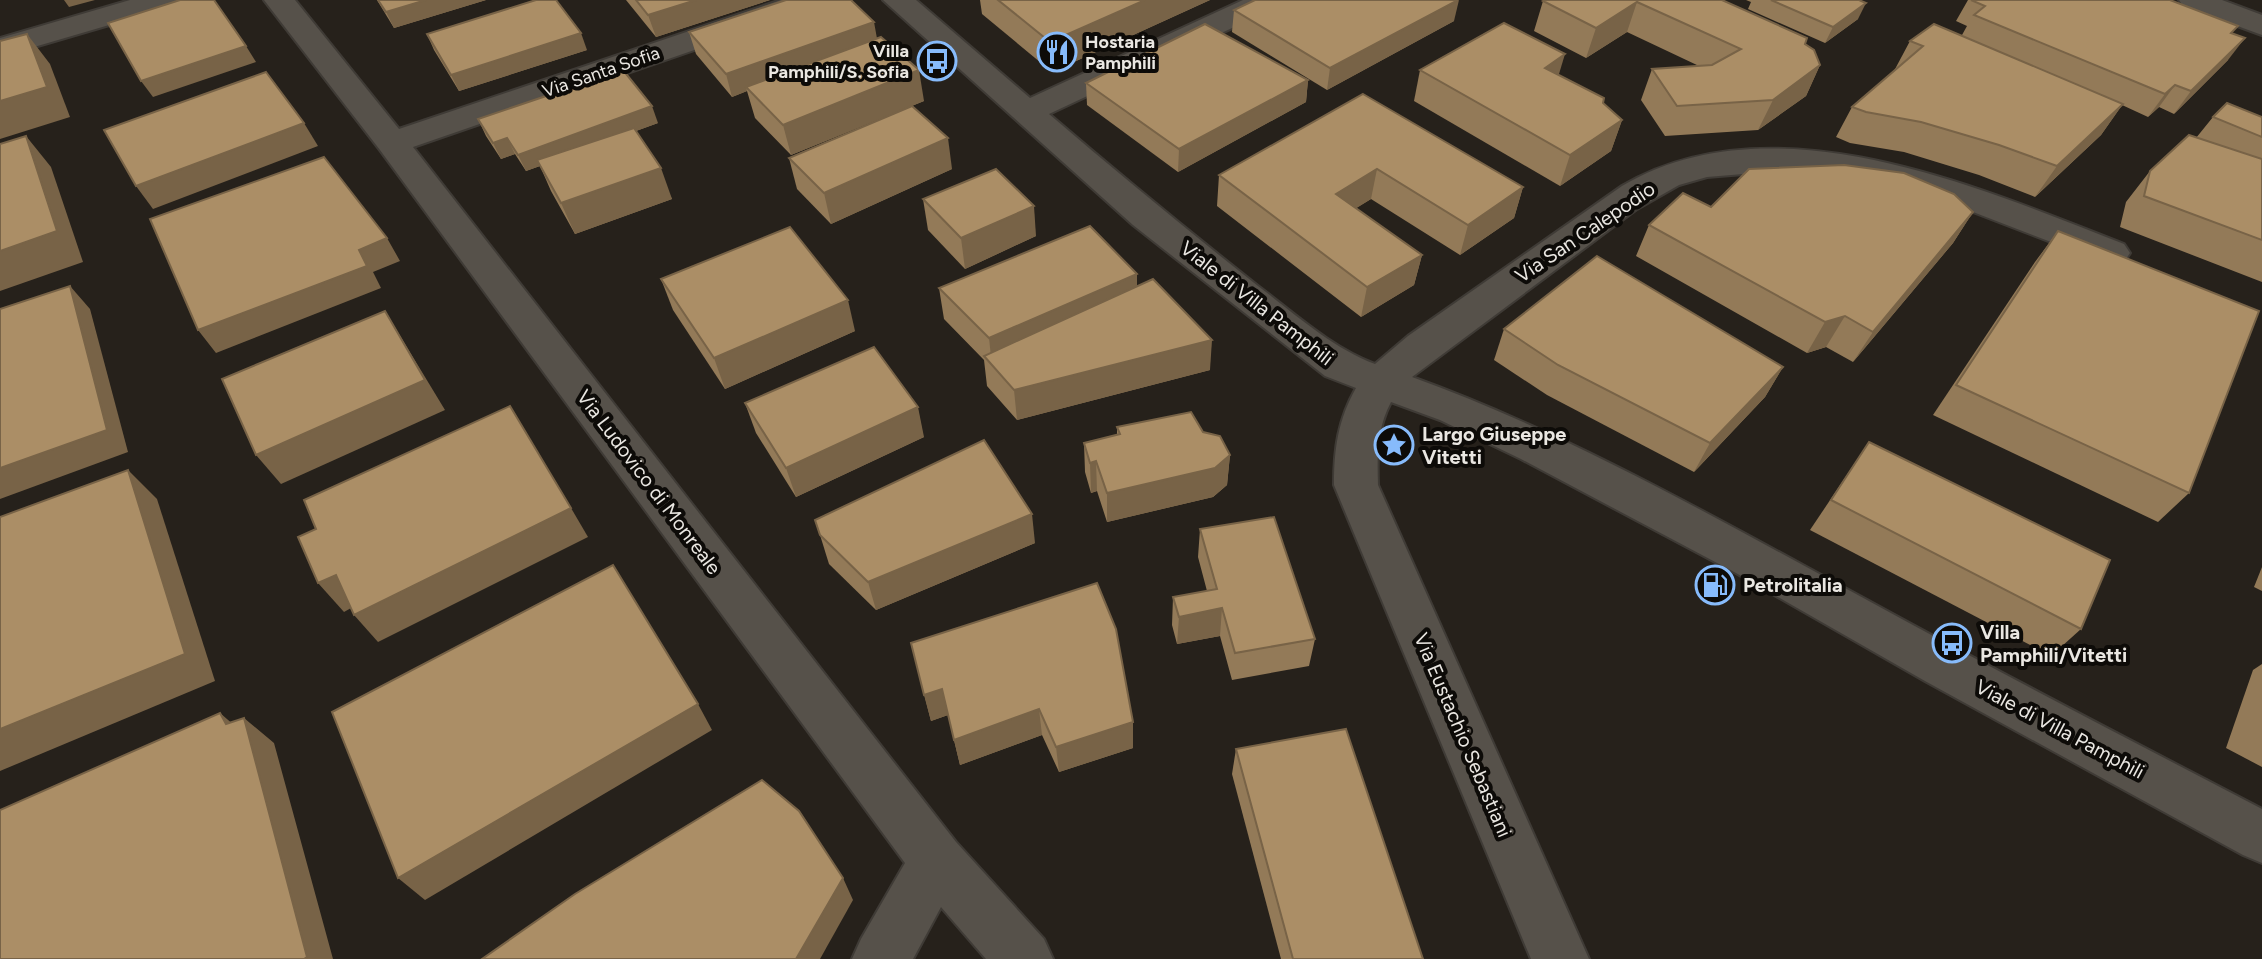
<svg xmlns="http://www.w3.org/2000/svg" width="2262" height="959" viewBox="0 0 2262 959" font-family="Figtree,sans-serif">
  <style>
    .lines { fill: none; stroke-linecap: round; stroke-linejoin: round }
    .minor-casing { stroke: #3f3b36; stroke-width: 4 }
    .minor { fill: #56514a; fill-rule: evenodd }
    .wall { fill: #937a58 }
    .shaded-wall { fill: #786347 }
    .building { fill: #ab8e66; stroke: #786347; stroke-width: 2 }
    .labels { text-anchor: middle; stroke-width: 8; stroke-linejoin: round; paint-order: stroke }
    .far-poi-label { font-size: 18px; font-weight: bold; fill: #eae7e2; stroke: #0d0b08; text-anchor: start }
    .far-street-label { font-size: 18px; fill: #eae7e2; stroke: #0d0b08 }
    .street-label { font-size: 20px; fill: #eae7e2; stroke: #0d0b08 }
    .poi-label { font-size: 20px; font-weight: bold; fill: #eae7e2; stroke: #0d0b08; text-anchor: start }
  </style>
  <rect width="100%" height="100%" fill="#26211b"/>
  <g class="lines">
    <g class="minor-casing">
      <g id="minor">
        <polygon points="130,0 178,0 174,6 0,57 0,38"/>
        <polygon points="264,0 295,0 399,129 781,0 826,0 822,6 413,147 956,842 1044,939 1053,959 986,959 941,907 913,959 852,959 861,939 905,863 380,150"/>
        <path d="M883,0H916L1030,98L1243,0H1283L1279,6L1049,114C1118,173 1187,230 1258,286C1295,314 1332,348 1375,364L1408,336L1622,186C1772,97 1978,187 2124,244L2130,253L2124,262L2111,265L1960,207L1877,182L1830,174L1781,171L1707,177L1679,185L1637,209L1412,377C1570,434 1719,520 1867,600C1998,672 2130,740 2262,809V863L2243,855L1925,681L1736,573L1521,459L1440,420L1391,402C1377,428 1377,456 1378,485L1589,959H1531L1334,485C1334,449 1338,420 1356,388L1325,376L1133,225Z"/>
        <polygon points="2179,0 2222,0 2262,15 2262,35 2183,6"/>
      </g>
    </g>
    <use href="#minor" class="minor"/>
  </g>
  <g class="wall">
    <polygon points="377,0 486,0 394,28"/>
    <polygon points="626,0 770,0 656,37"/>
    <polygon points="980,0 1210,0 1052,72 982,14"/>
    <polygon points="1722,0 1805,44 1820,65 1806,96 1758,130 1665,136 1641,100 1652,69 1699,66 1627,32 1586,58 1534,31 1543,1"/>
    <polygon points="1746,0 1859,0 1858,19 1825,43 1748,9 1751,2"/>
    <polygon points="1968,0 2170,0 2232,33 2228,60 2174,114 2159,107 2148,117 2122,105 2101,135 2035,197 1979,175 1904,152 1850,143 1836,137 1852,107 1894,71 1910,41 1962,35 1967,26 1956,21"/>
    <polygon points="1234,10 1454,21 1327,90 1232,32"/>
    <polygon points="689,32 877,38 924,101 791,155 755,118 747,91 732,97 696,54"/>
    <polygon points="427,34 587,50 459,91 434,50"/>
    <polygon points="1420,70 1559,75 1603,103 1622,120 1611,151 1560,186 1414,101"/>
    <polygon points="1308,80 1306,102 1178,172 1087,105 1086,83"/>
    <polygon points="1363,94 1523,187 1514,218 1460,255 1371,199 1356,208 1422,255 1414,285 1361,317 1217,206 1219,175"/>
    <polygon points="2213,117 2262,117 2262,282 2120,227 2126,202 2150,171 2196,138"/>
    <polygon points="478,119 658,123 636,131 672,199 575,234 551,191 540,166 526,171 515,154 501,159 486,136"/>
    <polygon points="789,158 952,169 831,224 797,189"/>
    <polygon points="923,199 1036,236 965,269 928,230"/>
    <polygon points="1711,207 1973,212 1953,243 1853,362 1826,347 1807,353 1636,256 1649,225"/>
    <polygon points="2058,231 2189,493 2158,522 1933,415 2035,262"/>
    <polygon points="1137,274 1137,286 1210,370 1017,420 987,386 984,360 944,319 939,288"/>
    <polygon points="661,279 855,331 725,389 673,310"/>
    <polygon points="1504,329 1783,367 1765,397 1694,472 1547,395 1494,360"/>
    <polygon points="745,403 924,437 796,497 756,433"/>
    <polygon points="1117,427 1203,432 1230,455 1227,485 1213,497 1107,522 1097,491 1091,493 1085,472 1084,443 1117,435"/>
    <polygon points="1869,442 2081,629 2051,656 1810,530"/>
    <polygon points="1200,529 1315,639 1309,666 1232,680 1220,636 1177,644 1172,625 1173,597 1207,591 1198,557"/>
    <polygon points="820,535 1035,543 876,610 829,564"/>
    <polygon points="2262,567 2262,591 2254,587"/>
    <polygon points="911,643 1133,722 1133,748 1059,772 1042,735 960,765 948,715 931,721"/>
    <polygon points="2262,664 2262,767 2226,748 2253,670"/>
    <polygon points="1236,749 1423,959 1281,959 1232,774"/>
  </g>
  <g class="shaded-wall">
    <polygon points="64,0 95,0 69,7"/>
    <polygon points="426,0 486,0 394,28 386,12"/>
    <polygon points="696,0 770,0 656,37 648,15"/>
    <polygon points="1145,0 1210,0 1052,72 1050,42"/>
    <polygon points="1459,0 1454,21 1327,90 1330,68"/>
    <polygon points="1637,2 1627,32 1586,58 1596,28"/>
    <polygon points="1866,3 1858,19 1825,43 1833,27"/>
    <polygon points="874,22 878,44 746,87 747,91 732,97 726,74"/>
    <polygon points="581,33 587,50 459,91 451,75"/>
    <polygon points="27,34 50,64 70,117 0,139 0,101"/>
    <polygon points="2245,38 2228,60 2174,114 2191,91"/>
    <polygon points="246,46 256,62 153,97 141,81"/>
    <polygon points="1565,54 1556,84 1545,68"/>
    <polygon points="1820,65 1806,96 1758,130 1773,100"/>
    <polygon points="919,70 924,101 791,155 783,125"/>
    <polygon points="1308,80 1306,102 1178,172 1179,149"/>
    <polygon points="2175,85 2159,107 2148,117 2165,94"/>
    <polygon points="2123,104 2101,135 2035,197 2057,166"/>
    <polygon points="652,106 658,123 526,171 518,155"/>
    <polygon points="1622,120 1611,151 1560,186 1570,155"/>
    <polygon points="304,123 318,146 153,209 136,186"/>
    <polygon points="26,136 51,167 83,262 0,291 0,251"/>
    <polygon points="507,138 515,154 501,159 493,143"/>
    <polygon points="948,138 952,169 831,224 824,193"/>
    <polygon points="661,168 672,199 575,234 561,203"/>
    <polygon points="1377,169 1371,199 1331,224 1336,194"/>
    <polygon points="1523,187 1514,218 1460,255 1468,225"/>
    <polygon points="1034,206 1036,236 965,269 961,238"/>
    <polygon points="1973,212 1953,243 1853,362 1873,332"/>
    <polygon points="387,238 400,261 373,272 381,288 216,353 198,330 359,250"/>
    <polygon points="1422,255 1414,285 1361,317 1367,287"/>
    <polygon points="1137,274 1137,305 992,366 989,338"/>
    <polygon points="70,286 90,309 128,452 0,499 0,468"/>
    <polygon points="848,300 855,331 725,389 714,358"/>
    <polygon points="385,311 445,410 281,484 256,455"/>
    <polygon points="1845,316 1826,347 1807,353 1825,322"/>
    <polygon points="1212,340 1210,370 1017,420 1014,390"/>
    <polygon points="1783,367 1765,397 1694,472 1710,443"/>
    <polygon points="918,407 924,437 796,497 786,468"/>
    <polygon points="1230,455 1227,485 1213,497 1107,522 1107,493"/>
    <polygon points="1096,461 1097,491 1091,493 1090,463"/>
    <polygon points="128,470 157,499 215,681 0,771 0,729"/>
    <polygon points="571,508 588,537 378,642 354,615"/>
    <polygon points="1032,514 1035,543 876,610 868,582"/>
    <polygon points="336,575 360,603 344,612 318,583"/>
    <polygon points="1222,608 1220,636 1177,644 1179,617"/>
    <polygon points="942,689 948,715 931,721 924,695"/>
    <polygon points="698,704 712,730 425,900 398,878"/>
    <polygon points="1039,709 1042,735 960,765 954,740"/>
    <polygon points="220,713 249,738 244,718 274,743 333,959 304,959 226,724"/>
    <polygon points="1133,722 1133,748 1059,772 1056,747"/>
    <polygon points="843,878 853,900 820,959 796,959"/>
  </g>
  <g class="building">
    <polygon points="180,0 214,0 246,46 141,81 108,23"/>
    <polygon points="378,0 426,0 386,12"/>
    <polygon points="536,0 556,0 581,33 451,75 427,34"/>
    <polygon points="636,0 696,0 648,15"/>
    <polygon points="786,0 851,0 874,22 726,74 689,32"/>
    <polygon points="998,0 1145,0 1050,42"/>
    <polygon points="1255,0 1458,0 1330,68 1234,10"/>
    <polygon points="1545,0 1722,0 1807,38 1805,44 1814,50 1820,65 1773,100 1677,106 1652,69 1712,65 1741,49 1637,2 1596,28 1543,1"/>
    <polygon points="1771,0 1859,0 1866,3 1833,27"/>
    <polygon points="1971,0 2170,0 2238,26 2231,33 2245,38 2191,91 2175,85 2165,94 1974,15 1985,6"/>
    <polygon points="1504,23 1565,54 1545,68 1604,98 1603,103 1622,120 1570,155 1420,70"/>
    <polygon points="1205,24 1308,80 1179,149 1086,83"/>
    <polygon points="1934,24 2123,104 2057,166 1999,145 1921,122 1866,112 1852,107 1923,46 1910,41"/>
    <polygon points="27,34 47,87 0,101 0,41"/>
    <polygon points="881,37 919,70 783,125 746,87"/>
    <polygon points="623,70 652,106 518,155 507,138 493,143 478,119"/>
    <polygon points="266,72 304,123 136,186 104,130"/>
    <polygon points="1363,94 1523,187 1468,225 1377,169 1336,194 1422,255 1367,287 1219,175"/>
    <polygon points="2227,103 2262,117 2262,137 2213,117"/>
    <polygon points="912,106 948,138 824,193 789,158"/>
    <polygon points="634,128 661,168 561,203 537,160"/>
    <polygon points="2189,135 2262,159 2262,240 2144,196 2150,171"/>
    <polygon points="26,136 57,231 0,251 0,144"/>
    <polygon points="324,157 387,238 359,250 367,266 198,330 150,219"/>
    <polygon points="1844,165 1904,173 1954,194 1973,212 1873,332 1845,316 1825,322 1649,225 1683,193 1711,207 1749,169"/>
    <polygon points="996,169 1034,206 961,238 923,199"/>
    <polygon points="1090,226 1137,274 989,338 939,288"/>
    <polygon points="790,227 848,300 714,358 661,279"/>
    <polygon points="2058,231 2259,311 2189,493 1956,385"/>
    <polygon points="1597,256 1783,367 1710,443 1558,365 1504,329"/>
    <polygon points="1153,279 1212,340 1014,390 984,356"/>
    <polygon points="70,286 107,430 0,468 0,309"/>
    <polygon points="385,311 425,380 256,455 222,379"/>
    <polygon points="874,347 918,407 786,468 745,403"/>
    <polygon points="510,406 571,508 354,615 336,575 318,583 298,537 316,529 304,500"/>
    <polygon points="1191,412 1203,432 1220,436 1230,455 1215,468 1107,493 1096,461 1090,463 1084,443 1120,434 1117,427"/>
    <polygon points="984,440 1032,514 868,582 820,535 815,520"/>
    <polygon points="1869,442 2110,560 2081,629 1831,500"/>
    <polygon points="128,470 185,654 0,729 0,517"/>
    <polygon points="1274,517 1315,639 1235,653 1222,608 1179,617 1173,597 1217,589 1200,529"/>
    <polygon points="613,565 698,704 398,878 332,712"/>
    <polygon points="1097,583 1116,629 1133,722 1056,747 1039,709 954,740 942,689 924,695 911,643"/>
    <polygon points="220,713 226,724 244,718 307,957 304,959 0,959 0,810"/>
    <polygon points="1346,729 1423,959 1293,959 1236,749"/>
    <polygon points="762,780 799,811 843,878 796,959 482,959 575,894"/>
  </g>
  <defs>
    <g id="restaurant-ring" transform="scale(2)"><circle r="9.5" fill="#0d0b08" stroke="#87bbfb" stroke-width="1.5"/><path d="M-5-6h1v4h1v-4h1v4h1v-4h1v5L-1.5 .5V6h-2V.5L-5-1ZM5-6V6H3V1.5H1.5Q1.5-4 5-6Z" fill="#87bbfb"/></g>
    <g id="bus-ring" transform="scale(2)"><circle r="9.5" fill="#0d0b08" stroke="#87bbfb" stroke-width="1.5"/><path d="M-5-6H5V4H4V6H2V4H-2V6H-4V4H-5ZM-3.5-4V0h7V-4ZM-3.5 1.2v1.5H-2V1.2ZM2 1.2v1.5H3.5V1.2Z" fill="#87bbfb"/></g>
    <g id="sight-ring" transform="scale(2)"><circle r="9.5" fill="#0d0b08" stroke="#87bbfb" stroke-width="1.5"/><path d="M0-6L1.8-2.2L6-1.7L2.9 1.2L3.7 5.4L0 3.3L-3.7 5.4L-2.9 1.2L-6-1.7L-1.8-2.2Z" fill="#87bbfb"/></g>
    <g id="fuel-ring" transform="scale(2)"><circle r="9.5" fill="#0d0b08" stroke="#87bbfb" stroke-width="1.5"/><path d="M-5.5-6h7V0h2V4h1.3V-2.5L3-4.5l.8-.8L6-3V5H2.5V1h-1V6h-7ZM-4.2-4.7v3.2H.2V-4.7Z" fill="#87bbfb"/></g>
  </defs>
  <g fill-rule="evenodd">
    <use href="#restaurant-ring" x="1057" y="52"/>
    <use href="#bus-ring" x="937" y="61"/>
    <use href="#sight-ring" x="1394" y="445"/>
    <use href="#fuel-ring" x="1715" y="585"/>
    <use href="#bus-ring" x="1952" y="643"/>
  </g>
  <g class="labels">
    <g class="far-poi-label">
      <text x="1085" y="48">Hostaria<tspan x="1085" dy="21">Pamphili</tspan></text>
      <text x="909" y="57" text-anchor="end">Villa<tspan x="909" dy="21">Pamphili/S. Sofia</tspan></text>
    </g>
    <g class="far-street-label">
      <text transform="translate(601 72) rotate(-19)" y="6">Via Santa Sofia</text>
    </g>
    <g class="street-label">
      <text transform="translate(1585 232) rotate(-34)" y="7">Via San Calepodio</text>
      <text transform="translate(1257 303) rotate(38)" y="7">Viale di Villa Pamphili</text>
      <text transform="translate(649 482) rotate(53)" y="7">Via Ludovico di Monreale</text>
      <text transform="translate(2060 729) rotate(28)" y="7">Viale di Villa Pamphili</text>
      <text transform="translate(1463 735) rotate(67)" y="7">Via Eustachio Sebastiani</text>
    </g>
    <g class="poi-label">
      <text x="1422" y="441">Largo Giuseppe<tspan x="1422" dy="23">Vitetti</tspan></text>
      <text x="1743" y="592">Petrolitalia</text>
      <text x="1980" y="639">Villa<tspan x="1980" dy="23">Pamphili/Vitetti</tspan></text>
    </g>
  </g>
</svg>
